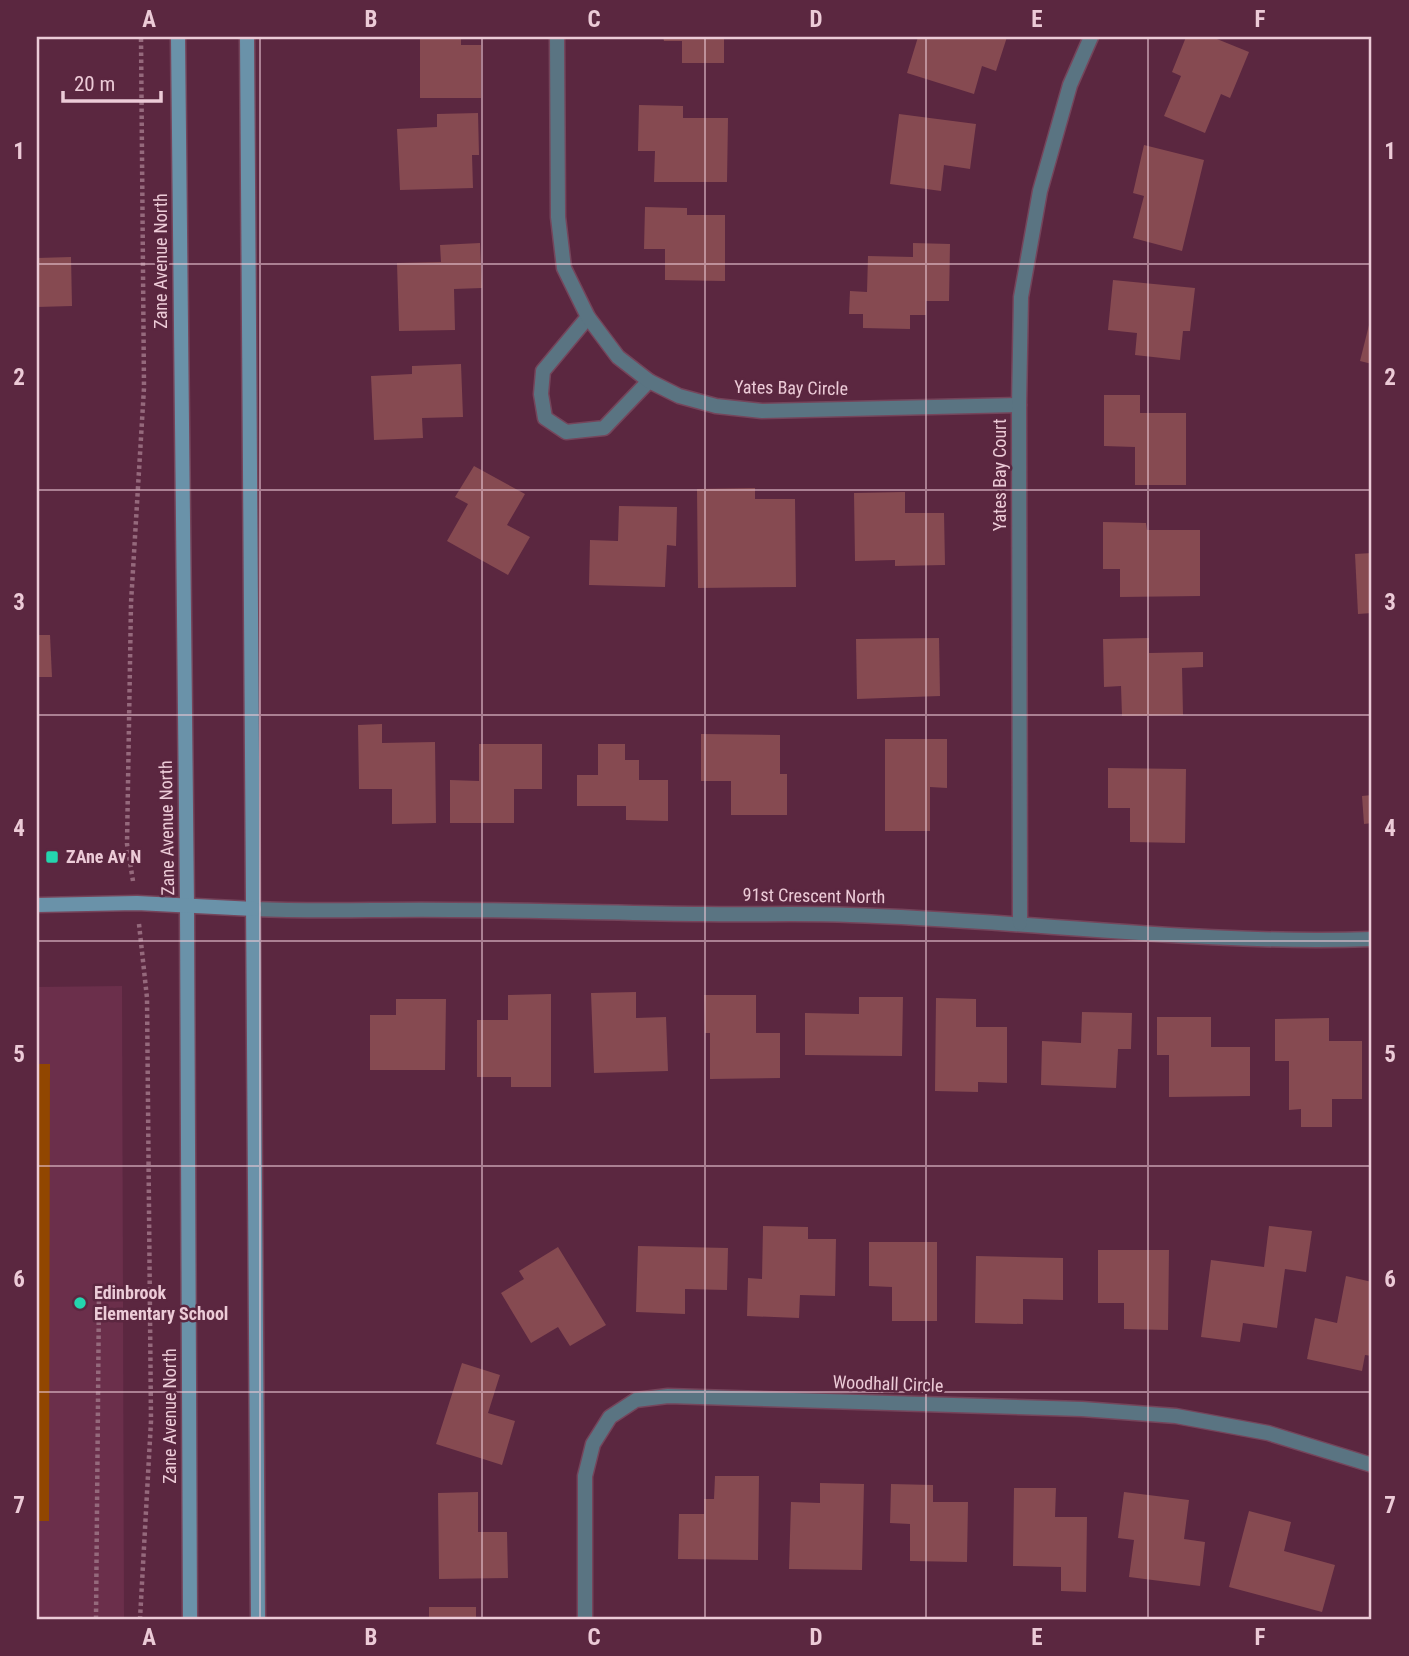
<svg xmlns="http://www.w3.org/2000/svg" width="1409" height="1656" viewBox="0 0 1409 1656" font-family="'Roboto Condensed',sans-serif">
  <style>
    .built { fill: #6b2f4b }
    .green { fill: #914600 }
    .building { fill: #864a51 }
    .lines { fill: none; stroke-linecap: round; stroke-linejoin: round }
    .lane-casing { stroke: #75455b; stroke-width: 17 }
    .street-casing { stroke: #75455b; stroke-width: 17 }
    .secondary-casing { stroke: #75455b; stroke-width: 17 }
    .path { stroke: #95697c; stroke-width: 4.5; stroke-dasharray: 3.5 3.5; stroke-linecap: butt }
    .lane { stroke: #5a7482; stroke-width: 14 }
    .street { stroke: #5a7482; stroke-width: 14 }
    .secondary { stroke: #6a92a9; stroke-width: 14 }
    .grid { fill: none; stroke: #eccbd7; stroke-width: 2; stroke-opacity: 0.55 }
    .poi-dot { fill: #24d5ae; stroke: #5b2740; stroke-width: 2.5 }
    .labels { text-anchor: middle; stroke-width: 5; stroke-linejoin: round; paint-order: stroke }
    .street-label { font-size: 18px; fill: #eccbd7; stroke: #5b2740 }
    .poi-label { font-size: 18px; font-weight: bold; fill: #eccbd7; stroke: #5b2740; text-anchor: start }
    .neatline { fill: none; stroke: #eccbd7; stroke-width: 2.5 }
    .grid-label { font-size: 23px; text-anchor: middle; font-weight: bold; fill: #eccbd7 }
  </style>
  <rect width="100%" height="100%" fill="#5b2740"/>
  <polygon class="built" points="122,986 124,1619 37,1619 37,987"/>
  <polygon class="green" points="37,1064 50,1064 49,1521 37,1521"/>
  <g class="building">
    <polygon points="420,37 461,37 461,45 481,45 481,98 420,98"/>
    <polygon points="663,37 724,37 724,63 682,63 682,41 664,41"/>
    <polygon points="918,37 1007,37 996,71 982,66 974,94 907,73"/>
    <polygon points="1186,37 1212,37 1249,52 1230,98 1221,94 1205,133 1164,116 1181,76 1172,72"/>
    <polygon points="639,105 683,106 683,118 728,118 727,182 654,182 655,151 638,151"/>
    <polygon points="478,113 479,155 472,155 473,188 400,190 397,129 437,127 437,114"/>
    <polygon points="899,114 976,124 970,169 944,165 941,191 890,184"/>
    <polygon points="1144,145 1204,160 1182,251 1133,238 1144,196 1133,193"/>
    <polygon points="645,207 687,208 687,215 725,215 725,281 665,280 665,249 644,249"/>
    <polygon points="480,243 482,288 454,289 455,330 399,331 397,263 441,262 440,245"/>
    <polygon points="913,243 950,244 949,301 926,301 926,315 910,315 910,329 863,328 863,314 849,314 850,291 867,292 868,256 913,257"/>
    <polygon points="71,257 72,306 37,307 37,258"/>
    <polygon points="1113,280 1195,288 1190,331 1183,331 1180,360 1135,355 1137,333 1108,330"/>
    <polygon points="1371,317 1372,317 1372,364 1360,361"/>
    <polygon points="461,364 463,417 422,418 423,438 374,440 371,376 412,374 412,366"/>
    <polygon points="1104,395 1140,395 1140,413 1186,413 1186,485 1135,485 1135,447 1104,446"/>
    <polygon points="474,466 525,494 507,525 530,537 508,575 447,541 468,504 455,497"/>
    <polygon points="755,488 755,499 795,499 796,587 698,588 697,489"/>
    <polygon points="905,492 905,513 944,513 945,565 895,566 895,560 855,561 854,493"/>
    <polygon points="619,506 677,507 676,546 667,545 665,587 589,585 590,540 618,541"/>
    <polygon points="1103,522 1146,523 1147,530 1200,530 1200,596 1120,597 1120,569 1103,569"/>
    <polygon points="1372,553 1372,613 1358,614 1355,554"/>
    <polygon points="37,635 50,635 52,677 37,677"/>
    <polygon points="939,638 940,696 857,699 856,639"/>
    <polygon points="1149,638 1149,653 1203,652 1203,667 1182,668 1183,715 1122,716 1121,686 1104,687 1103,639"/>
    <polygon points="382,724 382,743 435,742 436,823 392,824 392,789 359,789 358,725"/>
    <polygon points="701,734 780,735 780,774 787,774 787,815 731,815 731,781 701,781"/>
    <polygon points="885,739 947,739 947,788 930,787 930,831 885,831"/>
    <polygon points="479,744 542,744 542,789 514,789 514,823 450,823 450,780 479,781"/>
    <polygon points="598,744 625,744 625,760 639,760 639,780 668,780 668,821 626,820 626,806 577,806 577,775 598,775"/>
    <polygon points="1108,768 1186,769 1185,843 1130,842 1130,808 1108,808"/>
    <polygon points="1372,795 1372,823 1364,824 1362,796"/>
    <polygon points="636,992 636,1018 666,1017 668,1071 594,1073 591,993"/>
    <polygon points="551,994 551,1087 511,1087 511,1077 477,1077 477,1020 508,1020 508,995"/>
    <polygon points="704,995 756,995 756,1033 780,1033 780,1078 710,1079 710,1033 705,1033"/>
    <polygon points="859,997 903,997 902,1056 805,1055 805,1013 859,1014"/>
    <polygon points="936,998 976,999 976,1027 1007,1027 1007,1083 978,1082 978,1092 935,1091"/>
    <polygon points="396,999 446,999 445,1070 370,1070 370,1015 396,1015"/>
    <polygon points="1082,1012 1132,1013 1131,1049 1118,1049 1116,1088 1041,1085 1042,1041 1081,1043"/>
    <polygon points="1157,1017 1211,1017 1211,1047 1250,1047 1250,1096 1169,1097 1169,1055 1157,1055"/>
    <polygon points="1329,1018 1329,1041 1362,1041 1362,1099 1332,1099 1332,1127 1301,1127 1301,1109 1289,1110 1289,1061 1275,1061 1275,1019"/>
    <polygon points="763,1226 808,1227 808,1239 836,1239 835,1296 800,1295 799,1318 747,1316 748,1278 762,1279"/>
    <polygon points="1269,1226 1312,1231 1306,1272 1285,1269 1277,1328 1243,1323 1240,1342 1201,1337 1211,1260 1264,1267"/>
    <polygon points="869,1242 937,1242 937,1321 892,1321 892,1287 869,1286"/>
    <polygon points="638,1246 728,1248 727,1290 685,1289 685,1314 636,1312"/>
    <polygon points="558,1247 606,1325 570,1346 558,1327 531,1343 501,1293 524,1279 519,1271"/>
    <polygon points="1098,1250 1169,1250 1168,1330 1124,1329 1124,1303 1098,1303"/>
    <polygon points="976,1256 1063,1258 1063,1300 1023,1299 1023,1324 975,1323"/>
    <polygon points="1346,1276 1372,1282 1372,1356 1365,1355 1362,1371 1307,1359 1315,1318 1337,1323"/>
    <polygon points="462,1363 500,1375 488,1413 515,1421 502,1465 436,1444"/>
    <polygon points="715,1476 759,1476 758,1560 678,1559 679,1514 704,1514 704,1499 714,1499"/>
    <polygon points="820,1483 864,1484 862,1570 789,1569 791,1502 820,1503"/>
    <polygon points="891,1484 933,1485 933,1502 968,1502 967,1562 910,1561 910,1524 890,1523"/>
    <polygon points="1014,1488 1056,1488 1055,1517 1087,1517 1086,1592 1061,1591 1061,1567 1013,1566"/>
    <polygon points="478,1492 478,1532 507,1532 508,1578 439,1579 438,1493"/>
    <polygon points="1124,1492 1189,1500 1184,1539 1205,1542 1200,1586 1129,1577 1134,1540 1118,1538"/>
    <polygon points="1249,1511 1291,1522 1284,1551 1335,1565 1322,1612 1229,1587"/>
    <rect x="429" y="1607" width="47" height="12"/>
  </g>
  <g class="lines">
    <g class="lane-casing">
      <polyline id="lane" points="588,317 543,371 541,394 545,418 566,432 604,428 649,381"/>
    </g>
    <g class="street-casing">
      <g id="street">
        <polyline points="557,37 558,217 564,268 588,317 618,357 649,381 679,396 716,406 762,411 1019,405"/>
        <path d="M254,909C320,912 385,909 451,910C535,910 619,913 704,914C752,915 801,913 850,915C1024,920 1197,945 1372,939"/>
        <polyline points="1020,923 1019,405 1021,297 1040,191 1070,85 1091,37"/>
        <polyline points="585,1619 585,1476 593,1444 610,1417 636,1400 668,1396 1082,1409 1176,1416 1268,1433 1372,1465"/>
      </g>
    </g>
    <g class="secondary-casing">
      <g id="secondary">
        <polyline points="178,37 187,905 190,1619"/>
        <polyline points="247,37 258,1619"/>
        <polyline points="37,905 137,903 254,909"/>
      </g>
    </g>
    <g class="path">
      <polyline points="133,881 127,844 131,603 144,388 141,37"/>
      <polyline points="139,924 147,998 151,1421 140,1619"/>
      <polyline points="96,1619 99,1292"/>
    </g>
    <use href="#lane" class="lane"/>
    <use href="#street" class="street"/>
    <use href="#secondary" class="secondary"/>
  </g>
  <path class="grid" d="M260,37V1619M482,37V1619M705,37V1619M926,37V1619M1148,37V1619M37,264H1372M37,490H1372M37,715H1372M37,941H1372M37,1166H1372M37,1392H1372"/>
  <g class="poi-dot">
    <rect x="45" y="850" width="14" height="14" rx="3.5"/>
    <circle cx="80" cy="1303" r="7"/>
  </g>
  <g class="labels">
    <g class="street-label">
      <text transform="translate(161 261) rotate(-90)" y="6">Zane Avenue North</text>
      <text transform="translate(791 388) rotate(1)" y="6">Yates Bay Circle</text>
      <text transform="translate(1000 475) rotate(-90)" y="6">Yates Bay Court</text>
      <text transform="translate(167 828) rotate(-91)" y="6">Zane Avenue North</text>
      <text transform="translate(814 896) rotate(1)" y="6">91st Crescent North</text>
      <text transform="translate(888 1384) rotate(2)" y="6">Woodhall Circle</text>
      <text transform="translate(170 1416) rotate(-90)" y="6">Zane Avenue North</text>
    </g>
    <g class="poi-label">
      <text x="66" y="863">ZAne Av N</text>
      <text x="94" y="1299">Edinbrook<tspan x="94" dy="21">Elementary School</tspan></text>
    </g>
  </g>
  <rect width="1409" height="1656" fill="none" stroke="#5b2740" stroke-width="77"/>
  <path d="M63 91v10h98v-10" fill="none" stroke="#eccbd7" stroke-width="3.5"/>
  <text x="74" y="91" font-size="21" fill="#eccbd7" stroke="#5b2740" stroke-width="5" paint-order="stroke">20 m</text>
  <rect x="38" y="38" width="1332" height="1580" class="neatline"/>
  <g class="grid-label">
    <text x="149" y="27">A</text>
    <text x="371" y="27">B</text>
    <text x="594" y="27">C</text>
    <text x="816" y="27">D</text>
    <text x="1037" y="27">E</text>
    <text x="1260" y="27">F</text>
    <text x="19" y="159">1</text>
    <text x="1390" y="159">1</text>
    <text x="19" y="385">2</text>
    <text x="1390" y="385">2</text>
    <text x="19" y="610">3</text>
    <text x="1390" y="610">3</text>
    <text x="19" y="836">4</text>
    <text x="1390" y="836">4</text>
    <text x="19" y="1062">5</text>
    <text x="1390" y="1062">5</text>
    <text x="19" y="1287">6</text>
    <text x="1390" y="1287">6</text>
    <text x="19" y="1513">7</text>
    <text x="1390" y="1513">7</text>
    <text x="149" y="1645">A</text>
    <text x="371" y="1645">B</text>
    <text x="594" y="1645">C</text>
    <text x="816" y="1645">D</text>
    <text x="1037" y="1645">E</text>
    <text x="1260" y="1645">F</text>
  </g>
</svg>
